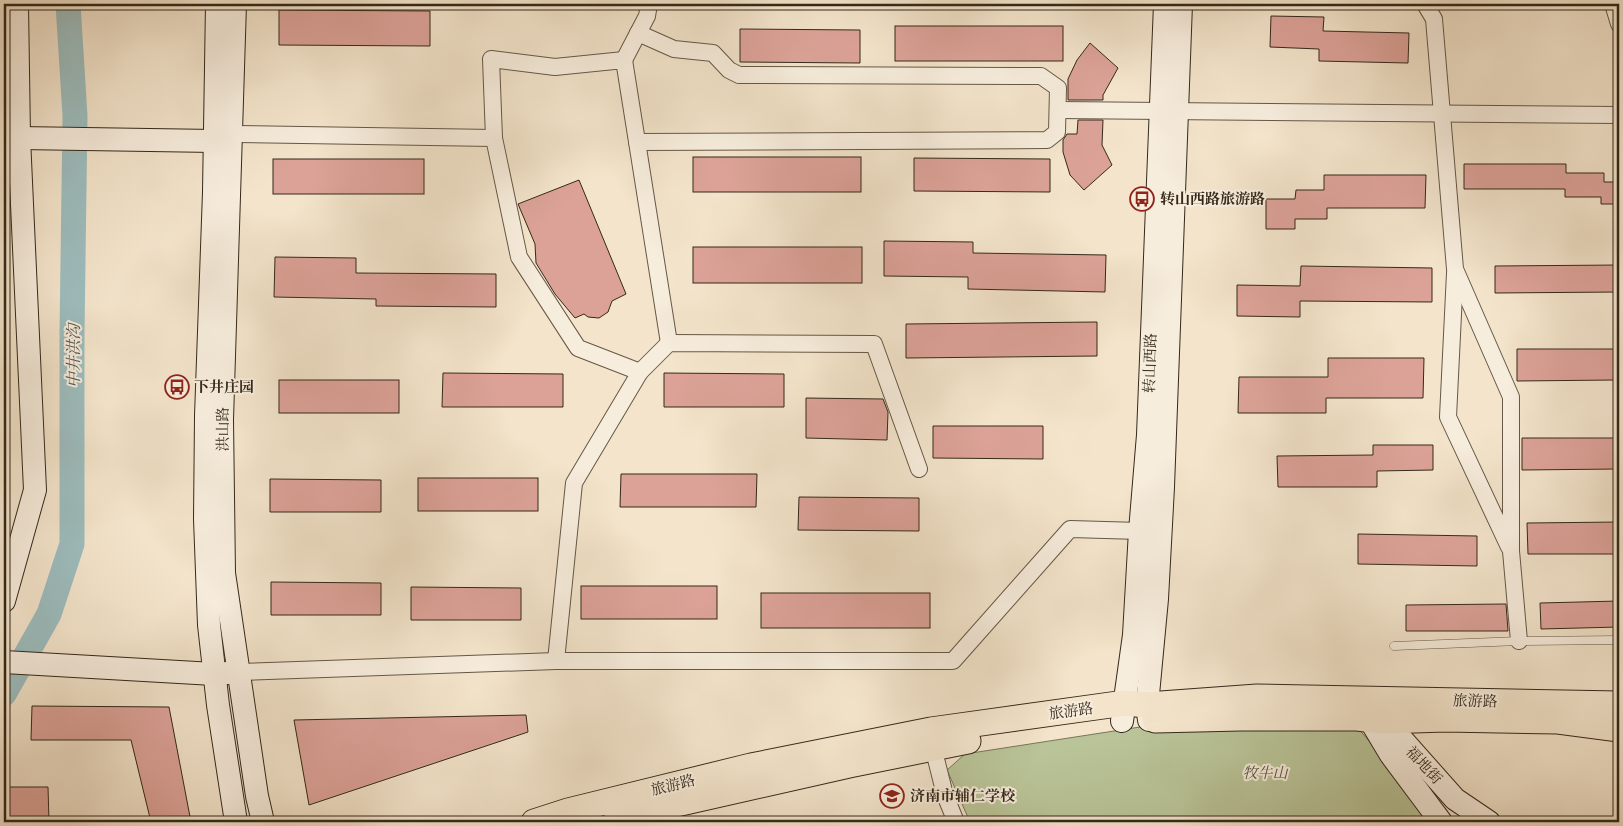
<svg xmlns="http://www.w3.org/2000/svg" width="1623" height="826" viewBox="0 0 1623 826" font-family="Alegreya,'Noto Serif SC',serif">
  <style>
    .green { fill: #b9c498; stroke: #767659 }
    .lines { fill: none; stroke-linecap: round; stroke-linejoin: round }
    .river { stroke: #9dbdbe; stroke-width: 25 }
    .building { fill: #dca298; stroke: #34291a }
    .lane-casing { stroke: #645846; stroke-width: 9 }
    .street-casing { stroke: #645846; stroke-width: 18 }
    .secondary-casing { stroke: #34291a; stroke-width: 24 }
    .primary-casing { stroke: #34291a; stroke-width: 27 }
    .lane { stroke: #f7eddd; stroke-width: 8 }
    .street { stroke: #f7eddd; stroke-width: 16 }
    .secondary { stroke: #f7eddd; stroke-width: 22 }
    .primary { stroke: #f3e4cb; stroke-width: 25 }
    .labels { text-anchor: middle; stroke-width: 4; stroke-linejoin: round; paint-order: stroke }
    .poi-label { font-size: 15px; font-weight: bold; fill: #34291a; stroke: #f7eddd; text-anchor: start }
    .street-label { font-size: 15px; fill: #34291a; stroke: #f7eddd }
    .park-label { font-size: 15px; font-style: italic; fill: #55503a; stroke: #f7eddd }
    .water-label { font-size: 16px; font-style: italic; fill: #54554b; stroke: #f7eddd }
  </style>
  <rect width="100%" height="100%" fill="#f3e4cb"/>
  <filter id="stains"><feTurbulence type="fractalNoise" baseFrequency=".004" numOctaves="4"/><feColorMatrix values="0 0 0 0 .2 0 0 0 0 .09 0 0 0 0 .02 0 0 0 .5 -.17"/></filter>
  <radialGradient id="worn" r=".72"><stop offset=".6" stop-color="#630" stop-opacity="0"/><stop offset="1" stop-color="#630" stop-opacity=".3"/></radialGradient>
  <polygon class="green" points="1356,726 1397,773 1432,822 970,822 947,770 965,754 1140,727"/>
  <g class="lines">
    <polyline class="river" points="4,694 49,614 72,544 72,334 75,116 68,4"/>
  </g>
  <g class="building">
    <polygon points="279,10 430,11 430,46 279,45"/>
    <polygon points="1271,16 1324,17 1323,31 1409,33 1408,63 1319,61 1319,49 1270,47"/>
    <rect x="895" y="26" width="168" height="35"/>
    <polygon points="740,29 860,30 860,63 740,62"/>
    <polygon points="1090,43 1118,68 1103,95 1103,100 1068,100 1068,79 1077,60"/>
    <polygon points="1078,120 1103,120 1102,145 1112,165 1084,190 1070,175 1063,152 1063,140 1067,134 1077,134"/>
    <rect x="693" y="157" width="168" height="35"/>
    <polygon points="914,158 1050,159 1050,192 914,191"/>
    <rect x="273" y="159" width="151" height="35"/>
    <polygon points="1464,164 1566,164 1566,173 1604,173 1604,182 1619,182 1619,204 1601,204 1601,197 1565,197 1565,189 1464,189"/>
    <polygon points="1324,175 1426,175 1425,208 1327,208 1327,219 1295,219 1295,229 1266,229 1266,199 1295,199 1296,190 1324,190"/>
    <polygon points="579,180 626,294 612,301 608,312 599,318 588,317 584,314 575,318 555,294 536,263 535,244 518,204"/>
    <polygon points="884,241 973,242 973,253 1106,255 1105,292 968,289 968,277 884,276"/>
    <rect x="693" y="247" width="169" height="36"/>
    <polygon points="275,257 356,258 356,273 496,274 496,307 376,306 376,299 274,297"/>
    <polygon points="1619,265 1619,292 1495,293 1495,266"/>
    <polygon points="1301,266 1432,268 1432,302 1300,301 1300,317 1237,316 1237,285 1300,286"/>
    <polygon points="1097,322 1097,356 906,358 906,324"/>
    <polygon points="1517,349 1619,349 1619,364 1616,364 1616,380 1517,381"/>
    <polygon points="1328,358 1424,358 1423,398 1326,398 1326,413 1238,413 1239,377 1328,377"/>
    <polygon points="443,373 563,374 563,407 442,407"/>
    <polygon points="664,373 784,374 784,407 664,407"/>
    <rect x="279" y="380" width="120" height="33"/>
    <polygon points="806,398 883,399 888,412 887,440 806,438"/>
    <polygon points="933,426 1043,426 1043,459 933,458"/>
    <polygon points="1522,438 1619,438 1619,469 1522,470"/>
    <polygon points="1373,445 1433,445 1433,470 1377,471 1377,487 1278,487 1277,456 1373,455"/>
    <polygon points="621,474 757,474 756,507 620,507"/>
    <rect x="418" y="478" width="120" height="33"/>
    <polygon points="270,479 381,480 381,512 270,512"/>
    <polygon points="799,497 919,498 919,531 798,530"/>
    <polygon points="1619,522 1619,554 1528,554 1527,523"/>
    <polygon points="1358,534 1477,536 1477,566 1358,564"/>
    <polygon points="271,582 381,583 381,615 271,615"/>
    <rect x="581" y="586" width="136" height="33"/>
    <polygon points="411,587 521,588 521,620 411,620"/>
    <rect x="761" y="593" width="169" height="35"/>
    <polygon points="1619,601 1619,627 1541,629 1540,603"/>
    <polygon points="1506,604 1508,631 1406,631 1406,605"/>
    <polygon points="32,706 169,707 191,822 151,822 131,740 31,740"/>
    <polygon points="526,715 528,732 309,805 294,720"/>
    <polygon points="4,787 48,787 49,821 4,822"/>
  </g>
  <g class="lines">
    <g class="lane-casing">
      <polyline id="lane" points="1394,646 1519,641 1619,640"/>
    </g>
    <g class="street-casing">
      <g id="street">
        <polyline points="1425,4 1434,19 1455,269 1511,397 1511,551 1519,641"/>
        <polyline points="1613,4 1619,24"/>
        <polyline points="624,60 647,16 649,4"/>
        <polyline points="1058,110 1619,115"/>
        <polyline points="232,134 494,138 519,257 578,348 640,372 574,483 556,661"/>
        <polyline points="494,138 491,59 555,67 624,60 669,343"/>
        <polyline points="637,142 1047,140 1057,132 1058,88 1041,76 739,75 729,70 713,53 674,49 638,33"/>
        <polyline points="1455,273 1448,417 1509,547"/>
        <polyline points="640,372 669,343 874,344 919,469"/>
        <polyline points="239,672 556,661 953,661 1070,529 1140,531"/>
        <polyline points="933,747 945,795 956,822"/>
      </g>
    </g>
    <g class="secondary-casing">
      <g id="secondary">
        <polyline points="217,4 214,192 206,416 205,519 209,625 218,705 236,822"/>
        <polyline points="235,4 222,420 224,573 257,796 263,822"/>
        <polyline points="19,138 215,141"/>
        <polyline points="4,601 35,490 19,138 17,4"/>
        <polyline points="4,662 214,674 228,673"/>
        <polyline points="1375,709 1455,799 1489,822"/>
        <polyline points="1149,720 1147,705 1157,599 1163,487 1181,4"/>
        <polyline points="1370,720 1391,755 1441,822"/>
        <polyline points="1122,721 1134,635 1140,531 1148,435 1165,4"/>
      </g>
    </g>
    <g class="primary-casing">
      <g id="primary">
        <polyline points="1155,720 1241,718 1357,718 1384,721 1445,719 1558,721 1619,729"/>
        <polyline points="534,822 568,811 751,766 931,730 1125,703 1147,705 1257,697 1619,704"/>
        <polyline points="615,822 663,807 849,765 968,741"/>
      </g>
    </g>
    <use href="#lane" class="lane"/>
    <use href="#street" class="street"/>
    <use href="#secondary" class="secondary"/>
    <use href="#primary" class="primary"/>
  </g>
  <defs>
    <g id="bus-ring" transform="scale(1.25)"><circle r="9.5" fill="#f7eddd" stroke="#8f2418" stroke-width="1.5"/><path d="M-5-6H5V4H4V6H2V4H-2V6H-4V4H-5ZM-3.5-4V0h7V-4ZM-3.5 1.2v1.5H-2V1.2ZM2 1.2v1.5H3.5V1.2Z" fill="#8f2418"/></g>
    <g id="school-ring" transform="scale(1.25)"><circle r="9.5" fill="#f7eddd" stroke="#8f2418" stroke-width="1.5"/><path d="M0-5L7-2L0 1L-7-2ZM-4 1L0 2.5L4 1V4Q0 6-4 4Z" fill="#8f2418"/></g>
  </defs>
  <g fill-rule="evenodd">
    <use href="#bus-ring" x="1142" y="199"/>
    <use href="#bus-ring" x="177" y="387"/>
    <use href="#school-ring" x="892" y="796"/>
  </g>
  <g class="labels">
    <g class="poi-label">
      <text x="1160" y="204">转山西路旅游路</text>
      <text x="194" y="392">下井庄园</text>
      <text x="910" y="801">济南市辅仁学校</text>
    </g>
    <g class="street-label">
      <text transform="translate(1150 363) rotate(-88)" y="5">转山西路</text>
      <text transform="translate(223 429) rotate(-90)" y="5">洪山路</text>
      <text transform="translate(1475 701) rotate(1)" y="5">旅游路</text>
      <text transform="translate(1071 711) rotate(-8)" y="5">旅游路</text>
      <text transform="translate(1424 765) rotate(47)" y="5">福地街</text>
      <text transform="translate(673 785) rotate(-14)" y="5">旅游路</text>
    </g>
    <g class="park-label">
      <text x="1265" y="778">牧牛山</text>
    </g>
    <g class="water-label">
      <text transform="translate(73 356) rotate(-90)" y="6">中井洪沟</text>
    </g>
  </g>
  <rect width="1623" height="826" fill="none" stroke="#f3e4cb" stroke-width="20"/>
  <rect x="5" y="5" width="1613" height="816" fill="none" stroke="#34291a" stroke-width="2.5"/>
  <rect x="10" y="10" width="1603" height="806" fill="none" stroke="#34291a"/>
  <rect width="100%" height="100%" filter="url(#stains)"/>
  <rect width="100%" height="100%" fill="url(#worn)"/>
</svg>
